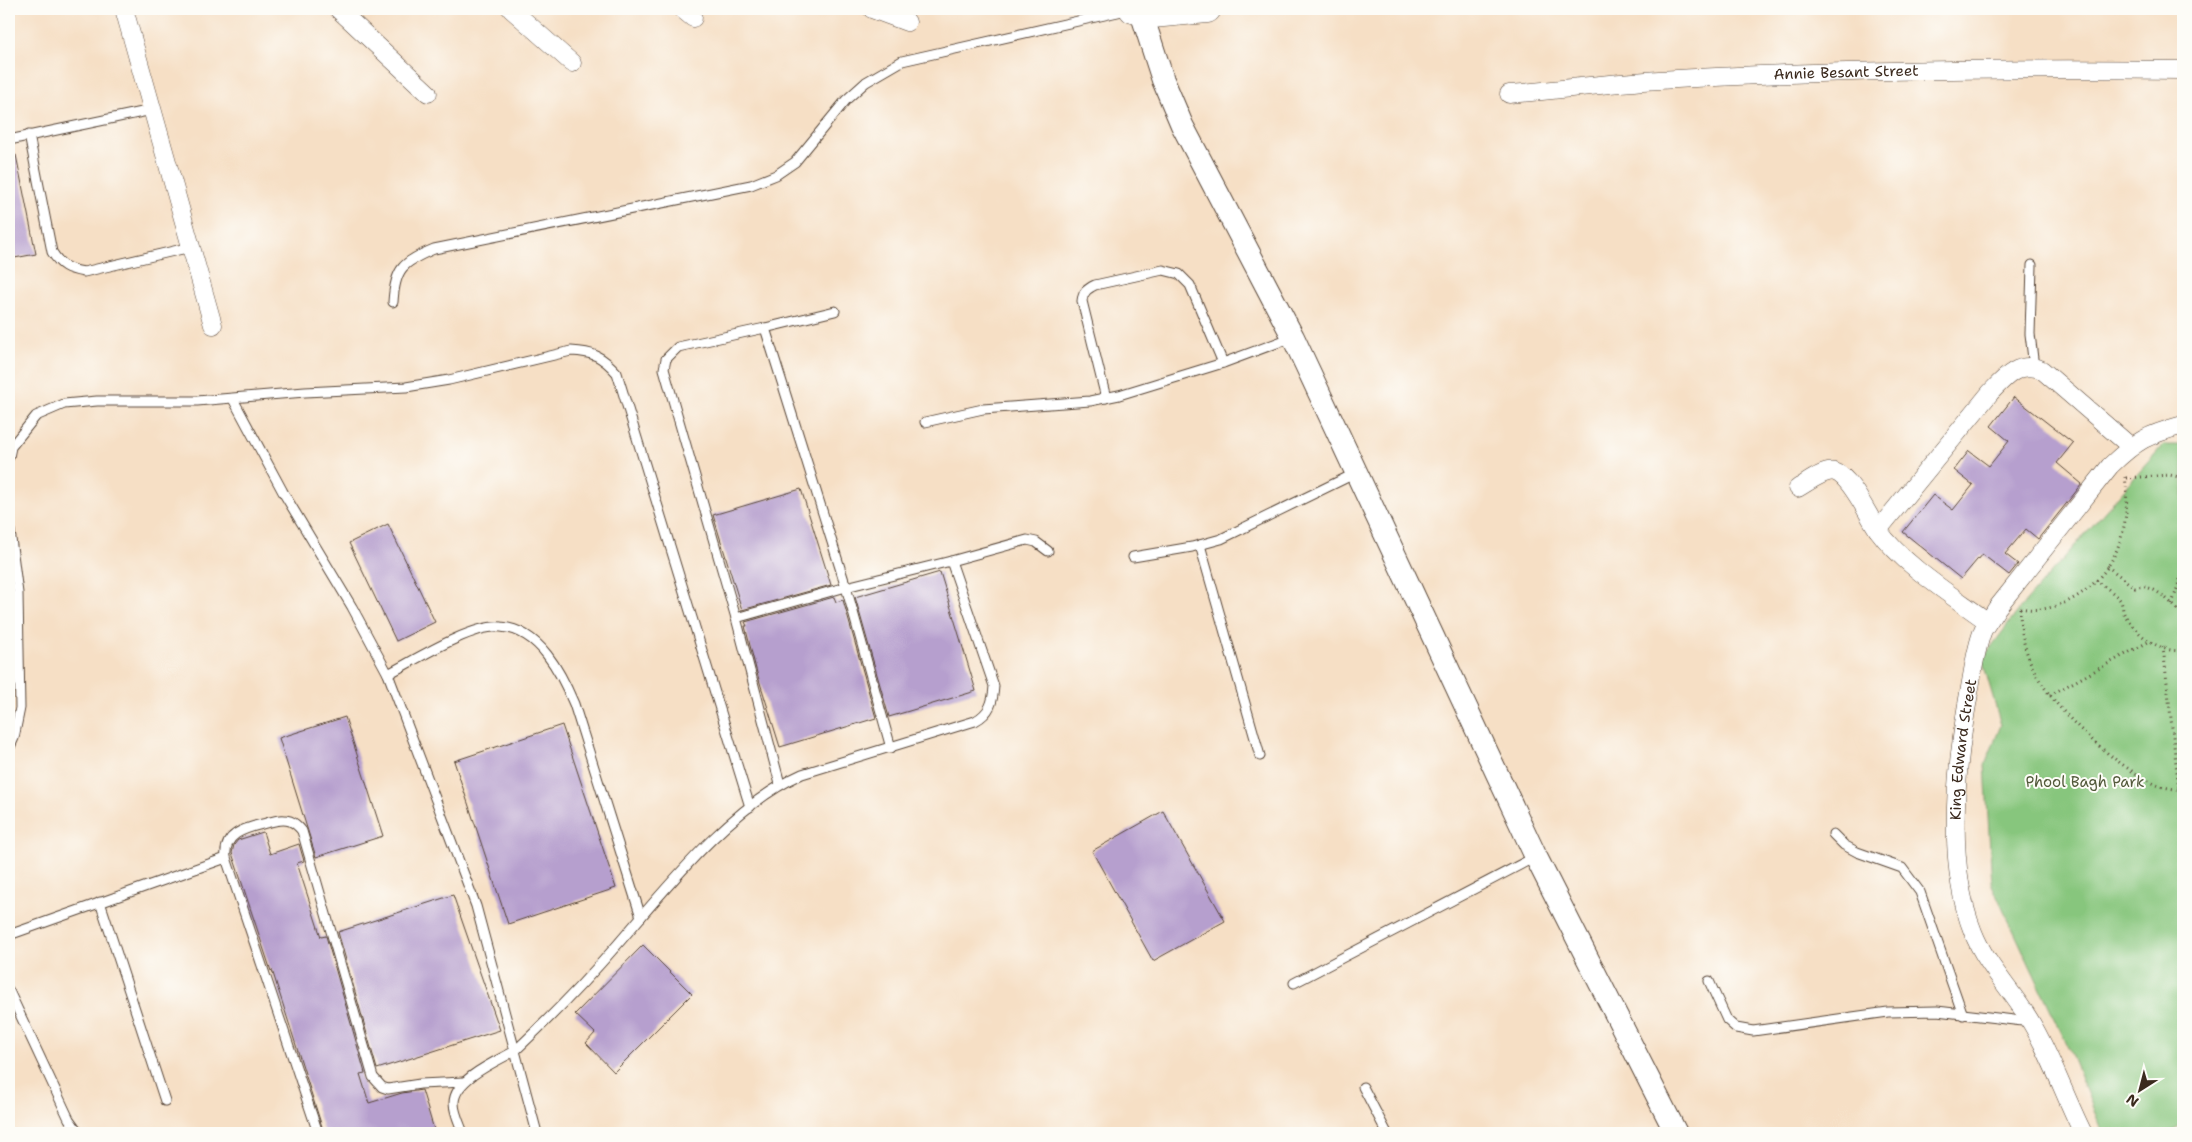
<svg xmlns="http://www.w3.org/2000/svg" width="2192" height="1142" viewBox="0 0 2192 1142" font-family="'Shantell Sans',sans-serif">
  <style>
    .green { fill: #87c67d; stroke: #61784e }
    .building { fill: #b69fce }
    .lines { fill: none; stroke-linecap: round; stroke-linejoin: round }
    .service-casing { stroke: #574537; stroke-width: 11 }
    .minor-casing { stroke: #574537; stroke-width: 19 }
    .tertiary-casing { stroke: #574537; stroke-width: 24 }
    .primary-casing { stroke: #574537; stroke-width: 29 }
    .path { stroke: #574537; stroke-width: 3; stroke-dasharray: 1 4; stroke-linecap: butt }
    .service { stroke: #fff; stroke-width: 9 }
    .minor { stroke: #fff; stroke-width: 18 }
    .tertiary { stroke: #fff; stroke-width: 22 }
    .primary { stroke: #fff; stroke-width: 28 }
    .labels { text-anchor: middle; stroke-width: 4; stroke-linejoin: round; paint-order: stroke }
    .street-label { font-size: 15px; fill: #3b2a1e; stroke: #fdfcf7 }
    .park-label { font-size: 15px; fill: #52593a; stroke: #fdfcf7 }
  </style>
  <rect width="100%" height="100%" fill="#fdfcf7"/>
  <filter id="ink" filterUnits="userSpaceOnUse"><feTurbulence type="fractalNoise" baseFrequency=".02" numOctaves="2"/><feDisplacementMap in="SourceGraphic" scale="10" xChannelSelector="R" yChannelSelector="G"/><feConvolveMatrix kernelMatrix="1 2 1 2 8 2 1 2 1" color-interpolation-filters="sRGB"/></filter>
  <filter id="wash" filterUnits="userSpaceOnUse"><feTurbulence type="fractalNoise" baseFrequency=".0096" numOctaves="4" result="noise"/><feDisplacementMap in="SourceGraphic" scale="20" xChannelSelector="R" yChannelSelector="G"/><feGaussianBlur stdDeviation="1.12" result="paint"/><feColorMatrix in="noise" values="0 0 0 0 0 0 0 0 0 0 0 0 0 0 0 0 0 1.4 0 .05"/><feComposite in="paint" operator="in"/></filter>
  <g filter="url(#wash)">
    <rect width="100%" height="100%" fill="#f6dfc5"/>
    <polygon class="green" points="2163,445 2183,445 2183,1124 2167,1133 2103,1133 2070,1051 1992,885 1985,765 2001,725 1982,659 2022,606"/>
    <g id="blocks">
      <g class="building">
        <polygon points="16,155 36,254 9,259 9,156"/>
        <polygon points="2014,397 2073,443 2057,463 2082,484 2038,539 2026,529 2005,554 2018,564 2009,575 1982,554 1961,579 1903,532 1933,495 1953,510 1973,485 1954,470 1969,451 1989,466 2009,441 1991,426"/>
        <polygon points="801,489 831,585 742,610 713,515"/>
        <polygon points="388,524 435,622 396,641 349,543"/>
        <polygon points="940,572 976,691 889,717 855,597"/>
        <polygon points="834,597 836,602 843,600 876,718 780,747 757,673 745,626 747,626 745,622"/>
        <polygon points="345,717 383,836 316,857 279,738"/>
        <polygon points="562,725 616,888 508,924 454,761"/>
        <polygon points="1163,811 1225,921 1153,961 1092,851"/>
        <polygon points="263,832 270,854 299,844 304,861 297,863 321,937 326,936 365,1073 360,1074 369,1103 402,1093 422,1090 435,1133 324,1133 272,970 271,971 232,853 234,845 238,840"/>
        <polygon points="453,895 500,1030 377,1069 338,932"/>
        <polygon points="643,945 692,994 614,1072 586,1043 595,1033 575,1014"/>
      </g>
    </g>
  </g>
  <g filter="url(#ink)">
    <use href="#blocks" fill-opacity="0" stroke="#574537" stroke-width="1"/>
    <g class="lines">
      <g class="service-casing">
        <g id="service">
          <path d="M29,135L52,252C61,266 67,269 84,272L191,247"/>
          <polyline points="9,140 152,110"/>
          <polyline points="2032,265 2030,334 2034,367"/>
          <path d="M393,302C395,268 403,262 434,249L751,185L776,175L795,162L846,100L866,82L902,61L1131,9"/>
          <polyline points="835,311 765,328 846,587 891,748"/>
          <path d="M1106,398L1082,301C1083,292 1087,289 1095,285L1163,270L1179,274L1190,285L1223,363"/>
          <path d="M233,399L283,492L352,607L388,674L476,906L515,1051C497,1061 454,1079 454,1103C454,1113 460,1124 463,1133"/>
          <polyline points="925,422 983,409 1090,401 1119,395 1223,363 1293,337"/>
          <path d="M9,457L11,447L36,416L64,404L97,401H197L305,392L406,387L449,380L571,351C593,352 602,356 617,373L750,807"/>
          <polyline points="9,523 18,593 20,708 14,738 9,749"/>
          <polyline points="1200,545 1260,756"/>
          <polyline points="1133,557 1192,547 1221,539 1356,473"/>
          <polyline points="951,561 1027,540 1036,542 1048,551"/>
          <polyline points="736,618 664,369 666,359 678,347 765,328"/>
          <path d="M388,674C415,660 472,624 501,627C540,630 561,673 574,704L641,917"/>
          <polyline points="1833,834 1844,845 1857,852 1902,868 1920,892 1963,1015"/>
          <polyline points="100,902 165,1101"/>
          <polyline points="9,935 226,858"/>
          <polyline points="1709,981 1727,1020 1736,1028 1753,1031 1888,1012 1937,1011 2031,1022"/>
          <polyline points="1294,983 1535,857"/>
          <polyline points="9,991 69,1119 79,1133"/>
          <polyline points="1363,1087 1387,1133"/>
          <path d="M318,1133L226,858C223,832 247,828 266,823C274,821 282,818 290,821C295,823 299,827 302,831L373,1077L382,1087L388,1089L420,1084L464,1082"/>
          <path d="M537,1133L515,1051C551,1017 585,982 617,945C668,886 731,806 802,774L975,721C990,713 993,702 994,686L951,561L846,587L736,618L780,784"/>
        </g>
      </g>
      <g class="minor-casing">
        <g id="minor">
          <polyline points="124,9 213,325"/>
          <polyline points="338,9 428,93"/>
          <polyline points="511,9 572,63"/>
          <polyline points="682,9 693,18"/>
          <polyline points="872,9 907,22"/>
          <path id="s1" d="M1509,94C1559,90 1609,83 1659,80C1833,70 2009,68 2183,70"/>
          <path d="M1798,488C1807,483 1825,469 1835,472C1851,477 1868,516 1878,530C1903,565 1953,596 1988,622"/>
          <path d="M1878,530L1990,393C2004,378 2019,360 2042,370L2130,446"/>
          <path id="s2" d="M2083,1133C2065,1097 2052,1058 2032,1024C2014,992 1986,966 1973,932C1945,862 1956,765 1969,693C1973,673 1975,650 1983,630C1987,623 1993,615 1997,608L2110,466C2137,440 2147,435 2183,425"/>
        </g>
      </g>
      <g class="tertiary-casing">
        <polyline id="tertiary" points="1141,12 1163,80 1182,125 1293,337 1536,857 1676,1133"/>
      </g>
      <g class="primary-casing">
        <polyline id="primary" points="1133,9 1152,14 1207,9"/>
      </g>
      <g class="path">
        <polyline points="2126,478 2170,475 2183,478"/>
        <path d="M2107,566L2135,588C2152,581 2173,604 2183,616"/>
        <path d="M2096,580C2103,586 2115,593 2120,600C2123,604 2122,611 2125,615C2136,634 2160,654 2183,650"/>
        <polyline points="2172,604 2183,570"/>
        <path d="M2020,608C2020,629 2024,649 2033,668C2052,709 2116,767 2157,785C2165,788 2175,789 2183,790"/>
        <path d="M2020,608C2063,617 2108,582 2120,541C2127,521 2128,497 2125,477"/>
        <polyline points="2163,647 2179,790"/>
        <polyline points="2050,695 2150,641"/>
      </g>
      <use href="#service" class="service"/>
      <use href="#minor" class="minor"/>
      <use href="#tertiary" class="tertiary"/>
      <use href="#primary" class="primary"/>
    </g>
  </g>
  <g class="labels">
    <g class="street-label">
      <text dy="5" stroke="none"><textPath href="#s1" startOffset="338">Annie Besant Street</textPath></text>
      <text dy="5" stroke="none"><textPath href="#s2" startOffset="415">King Edward Street</textPath></text>
    </g>
    <g class="park-label">
      <text x="2085" y="787">Phool Bagh Park</text>
    </g>
  </g>
  <rect width="2192" height="1142" fill="none" stroke="#fdfcf7" stroke-width="30"/>
  <g transform="translate(2140 1090) rotate(216)" stroke="#fdfcf7" stroke-width="4" paint-order="stroke">
  <path d="M0-4L9 19L0 12L-9 19Z" fill="#3b2a1e"/>
  <text y="-8" font-size="14" font-weight="bold" text-anchor="middle" fill="#3b2a1e">N</text>
  </g>
</svg>
